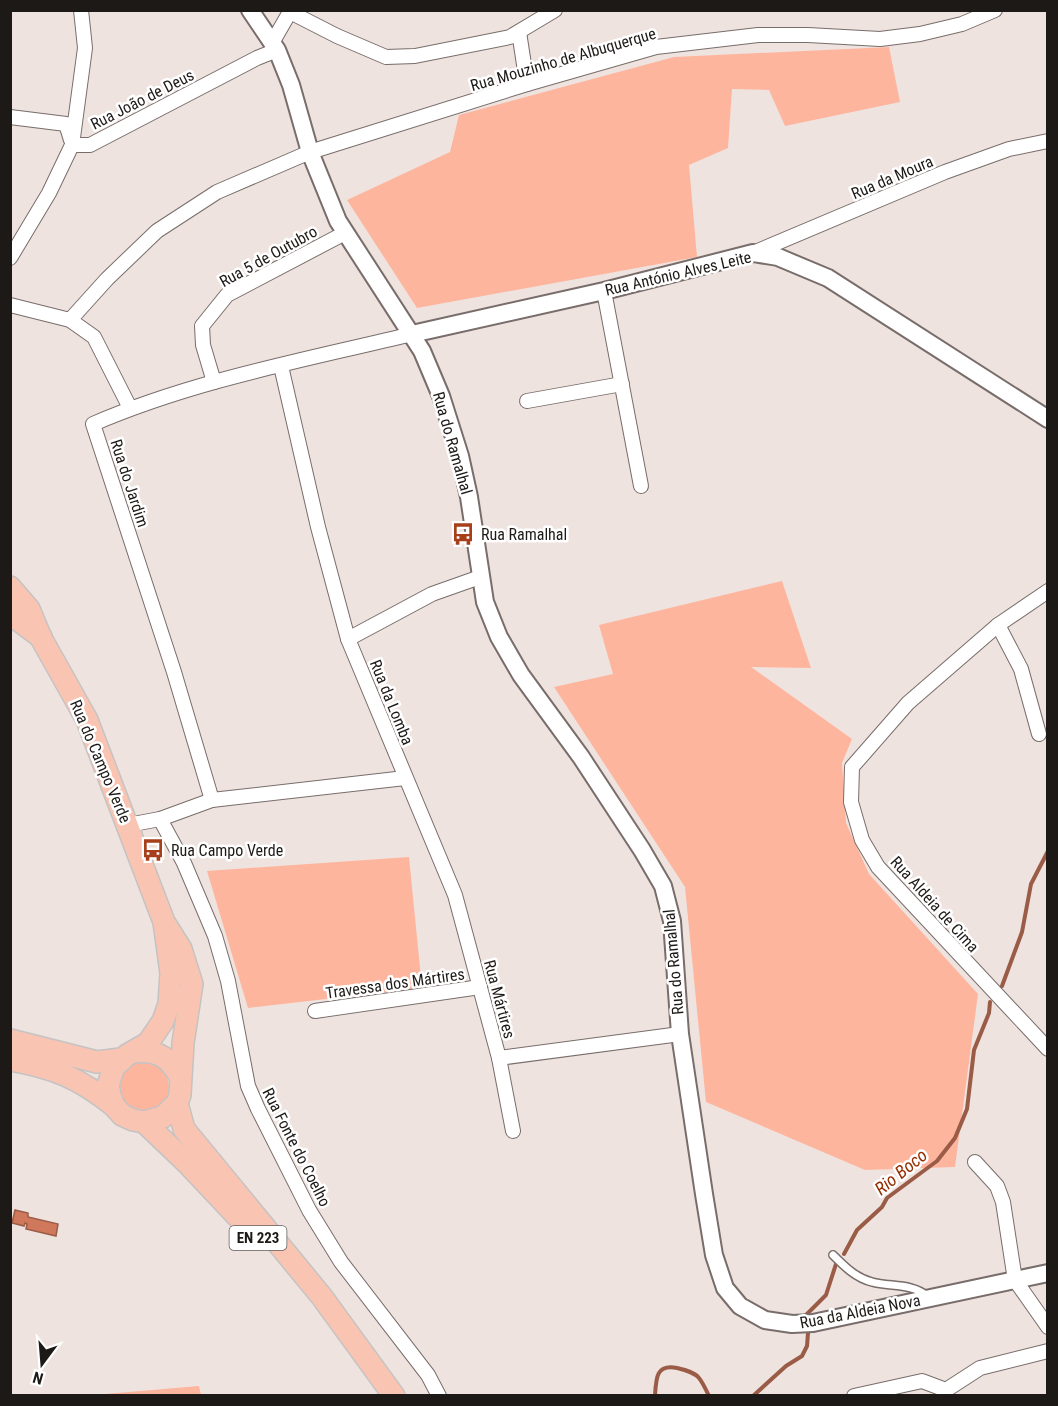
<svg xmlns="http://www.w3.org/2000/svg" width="1058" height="1406" viewBox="0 0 1058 1406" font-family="'Roboto Condensed',sans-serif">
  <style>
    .green { fill: #feb59e }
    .water { fill: #d0785b; stroke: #9a5c47; stroke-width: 1.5 }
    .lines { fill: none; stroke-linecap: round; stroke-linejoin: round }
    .stream { stroke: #9a5c47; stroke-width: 4 }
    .service-casing { stroke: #786d6a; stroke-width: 10 }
    .minor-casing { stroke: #786d6a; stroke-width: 16 }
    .tertiary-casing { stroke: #786d6a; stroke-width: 20 }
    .primary-casing { stroke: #c4c3c3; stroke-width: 24 }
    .service { stroke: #fff; stroke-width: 7 }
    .minor { stroke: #fff; stroke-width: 14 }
    .tertiary { stroke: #fff; stroke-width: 16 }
    .primary { stroke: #fac4b2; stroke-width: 21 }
    .labels { text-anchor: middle; stroke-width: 5; stroke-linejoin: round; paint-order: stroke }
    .shield { fill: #fff; stroke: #615e5d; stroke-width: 1.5 }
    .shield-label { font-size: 15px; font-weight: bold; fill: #1d1917 }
    .street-label { font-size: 16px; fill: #1d1917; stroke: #fff }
    .poi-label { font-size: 16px; fill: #1d1917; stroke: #fff; text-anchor: start }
    .water-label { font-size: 18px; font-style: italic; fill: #962d00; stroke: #fff }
  </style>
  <rect width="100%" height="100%" fill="#efe3df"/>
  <g class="green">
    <polygon points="889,47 900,102 785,126 769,90 732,89 728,148 689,165 697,257 417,308 347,200 450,152 459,115 674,57"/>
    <polygon points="782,581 811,668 751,667 852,739 842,763 846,823 869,874 978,994 955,1167 865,1170 706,1102 685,887 554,687 613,674 599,625"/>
    <polygon points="409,857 422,988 248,1008 207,871"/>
    <circle cx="144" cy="1087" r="25"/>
    <polygon points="199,1386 201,1395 93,1395"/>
  </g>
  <polygon class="water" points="15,1210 28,1213 28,1217 58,1224 56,1236 26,1229 27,1224 25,1223 24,1226 12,1223"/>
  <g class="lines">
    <g class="stream">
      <polyline points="1002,986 1022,932 1031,884 1048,851"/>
      <polyline points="844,1254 857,1230 882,1207 887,1198 937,1161 955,1138 967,1109 974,1050 989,1013 990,1002"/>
      <polyline points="806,1315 826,1295 836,1264"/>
      <path d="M655,1396C656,1378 656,1364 677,1368C685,1370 694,1372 699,1378C703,1383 706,1390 709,1396"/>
      <polyline points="753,1396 786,1366 802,1356 807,1346 808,1333"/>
    </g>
    <g class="service-casing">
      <path id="service" d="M833,1255C845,1267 856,1278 872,1282C890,1287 912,1283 927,1296"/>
    </g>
    <g class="minor-casing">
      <g id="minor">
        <polyline points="290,12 337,36 386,57 415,56 510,37 555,10"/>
        <polyline points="519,32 527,84"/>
        <polyline points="272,43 291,10"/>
        <polyline points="10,117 66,124 71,140"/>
        <polyline points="72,145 85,48 81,10"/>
        <polyline points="753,253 945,172 1009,149 1048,141"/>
        <polyline points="10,258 49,193 72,145 90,145 257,58 277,50"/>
        <polyline points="604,291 641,486"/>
        <polyline points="10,305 70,320 94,337 130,408"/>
        <polyline points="70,320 107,279 157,231 217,192 310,152 527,84 656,47 758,35 808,35 880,39 920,34 962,24 995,10"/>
        <polyline points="281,366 318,527 348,639 455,895 499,1058 513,1131"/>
        <polyline points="214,382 203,345 202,326 227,295 345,233"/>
        <polyline points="527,401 622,384"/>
        <polyline points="1048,591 998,625 908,703 852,767 851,802 862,840 878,867 1048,1049"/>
        <polyline points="998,625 1021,669 1039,734"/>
        <polyline points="348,639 432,594 480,577"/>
        <path d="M212,800L174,672L93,424C195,380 305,360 412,334"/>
        <polyline points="160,819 184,863 215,936 228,981 248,1086 258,1109 309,1210 341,1262 428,1375 439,1396"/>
        <polyline points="128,825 160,819 212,800 405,778"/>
        <polyline points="315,1011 480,987"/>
        <polyline points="499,1058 680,1034"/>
        <polyline points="975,1162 997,1186 1003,1202 1015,1280 1048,1327"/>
        <polyline points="854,1396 922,1381 946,1390"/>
        <polyline points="944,1396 946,1390 980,1368 1048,1351"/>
      </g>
    </g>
    <g class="tertiary-casing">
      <g id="tertiary">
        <polyline points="250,10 277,50 291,85 310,152 338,221 422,351 441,396 460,456 469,497 485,602 499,637 521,675 581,757 642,850 663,886 672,921 680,1034 704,1194 714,1255 725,1288 740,1306 765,1320 792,1324 813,1323 1048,1273"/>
        <polyline points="412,334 604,291 753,253 778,257 828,278 1048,419"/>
      </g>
    </g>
    <g class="primary-casing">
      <g id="primary">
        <polyline points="10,587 29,609 41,638 87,720 164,922 181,949 192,984 183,1043 180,1095 177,1103 163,1117 144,1122 133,1120 122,1115 114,1106 110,1095 108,1085 114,1067 127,1055 148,1043 163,1021 169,1004 171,973 164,922"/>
        <polyline points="10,614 41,637"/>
        <polyline points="10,1040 97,1062 121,1059"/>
        <path d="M134,1052C156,1049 170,1057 180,1077"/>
        <path d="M10,1060C55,1068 79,1078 114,1106"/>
        <polyline points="177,1103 184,1129 322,1297 394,1396"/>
        <polyline points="144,1122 187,1163 253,1233"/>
      </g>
    </g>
    <use href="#service" class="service"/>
    <use href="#minor" class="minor"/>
    <use href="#tertiary" class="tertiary"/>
    <use href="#primary" class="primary"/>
  </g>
  <defs>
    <g id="bus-bare" transform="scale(1.8)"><path d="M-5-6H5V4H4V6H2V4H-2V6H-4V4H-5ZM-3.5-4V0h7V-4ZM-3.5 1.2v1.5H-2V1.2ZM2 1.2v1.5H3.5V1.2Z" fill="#a63f1a" stroke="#fff" stroke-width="2.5" paint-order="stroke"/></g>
  </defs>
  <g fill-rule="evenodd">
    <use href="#bus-bare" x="463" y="534"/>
    <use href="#bus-bare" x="153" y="850"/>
  </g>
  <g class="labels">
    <rect class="shield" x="229.5" y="1226" width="57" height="24" rx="4.5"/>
    <g class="shield-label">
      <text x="258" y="1243">EN 223</text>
    </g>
    <g class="street-label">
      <text transform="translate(563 59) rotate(-16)" y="6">Rua Mouzinho de Albuquerque</text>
      <text transform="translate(142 99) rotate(-27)" y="6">Rua João de Deus</text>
      <text transform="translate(892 177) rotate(-23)" y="6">Rua da Moura</text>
      <text transform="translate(268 256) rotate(-29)" y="6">Rua 5 de Outubro</text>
      <text transform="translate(678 273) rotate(-13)" y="6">Rua António Alves Leite</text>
      <text transform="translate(453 443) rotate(74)" y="6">Rua do Ramalhal</text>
      <text transform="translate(130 483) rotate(72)" y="6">Rua do Jardim</text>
      <text transform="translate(392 702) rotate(68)" y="6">Rua da Lomba</text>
      <text transform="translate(101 761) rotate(67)" y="6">Rua do Campo Verde</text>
      <text transform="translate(935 904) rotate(48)" y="6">Rua Aldeia de Cima</text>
      <text transform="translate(673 962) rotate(-95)" y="6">Rua do Ramalhal</text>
      <text transform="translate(395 983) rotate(-8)" y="6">Travessa dos Mártires</text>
      <text transform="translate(500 999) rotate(75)" y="6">Rua Mártires</text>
      <text transform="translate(297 1147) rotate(63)" y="6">Rua Fonte do Coelho</text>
      <text transform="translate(860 1311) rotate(-11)" y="6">Rua da Aldeia Nova</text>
    </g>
    <g class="poi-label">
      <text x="481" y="540">Rua Ramalhal</text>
      <text x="171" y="856">Rua Campo Verde</text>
    </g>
    <g class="water-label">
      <text transform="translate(901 1172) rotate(-39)" y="6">Rio Boco</text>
    </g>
  </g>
  <rect width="1058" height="1406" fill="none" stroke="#1d1917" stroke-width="24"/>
  <g transform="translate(42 1364) rotate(196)" stroke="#ffffff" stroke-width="4.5" paint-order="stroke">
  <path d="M0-4.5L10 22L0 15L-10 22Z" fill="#1d1917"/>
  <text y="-9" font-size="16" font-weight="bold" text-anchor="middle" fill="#1d1917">N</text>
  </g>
</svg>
